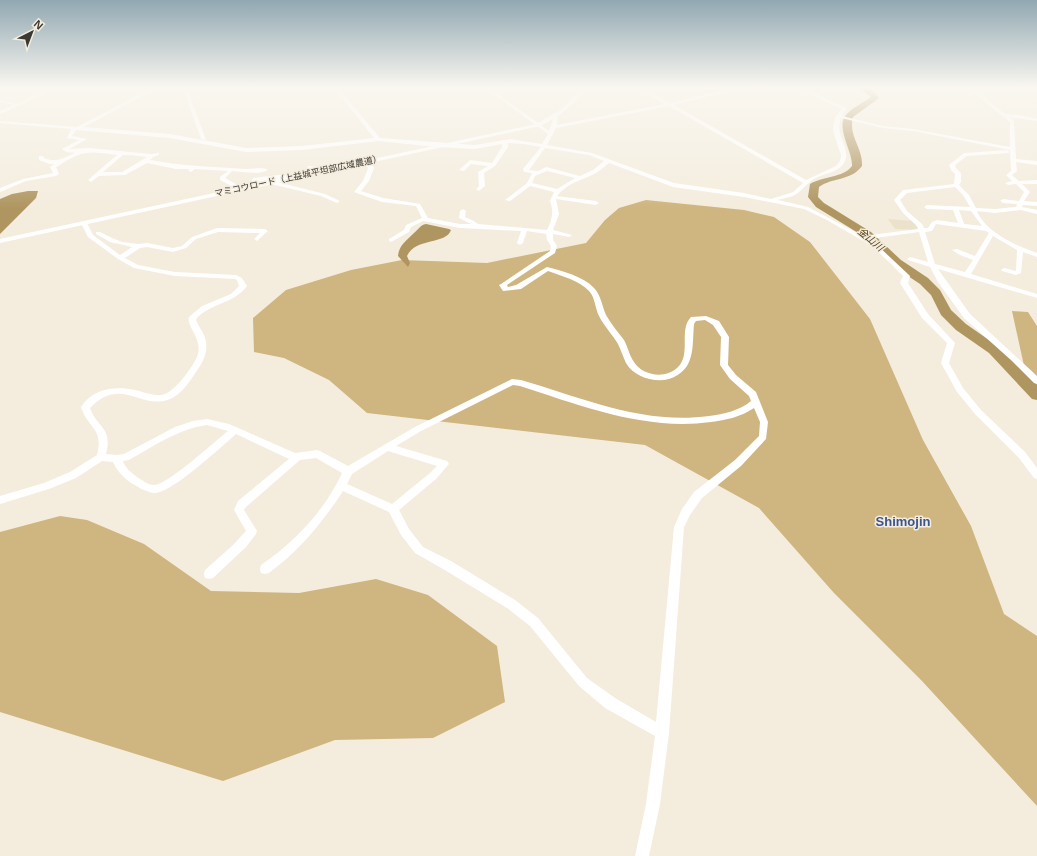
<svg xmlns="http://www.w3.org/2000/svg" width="1037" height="856" viewBox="0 0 1037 856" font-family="Helvetica,'Noto Sans JP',sans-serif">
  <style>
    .built { fill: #ece2cc }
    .forest { fill: #cfb57f }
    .water { fill: #af9661 }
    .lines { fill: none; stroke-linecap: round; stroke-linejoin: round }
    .river { fill: #af9661; fill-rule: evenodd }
    .minor { fill: #fff; fill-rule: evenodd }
    .tertiary { fill: #fff; fill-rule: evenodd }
    .labels { text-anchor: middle; stroke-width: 3; stroke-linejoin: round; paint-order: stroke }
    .far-street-label { font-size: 9px; fill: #3b3832; stroke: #f4edde }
    .far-water-label { font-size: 10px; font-style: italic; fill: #534016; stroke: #f4edde }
    .quarter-label { font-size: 13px; font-weight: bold; fill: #3a548e; stroke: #f4edde }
  </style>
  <rect width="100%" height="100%" fill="#f4edde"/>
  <polygon class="built" points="888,219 913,221 919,230 895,229"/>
  <g class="forest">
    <polygon points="646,200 744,210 774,217 810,242 870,319 923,440 971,526 1004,614 1037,636 1037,806 922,681 834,593 759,508 645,445 367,413 329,380 284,358 254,352 253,318 286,290 351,270 402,260 487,263 586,243 605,220 619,208"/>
    <polygon points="1012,311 1028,312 1037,326 1037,386 1026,375"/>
    <polygon points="60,516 87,520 144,544 211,591 299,593 376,579 428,595 497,646 505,702 433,738 335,740 223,781 0,712 0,532"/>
  </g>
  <g class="water">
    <polygon points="28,191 38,191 36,198 0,234 0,199 12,194"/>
    <path d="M426,224L449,229L451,230C446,245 416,237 407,256L410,263L408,267L398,256C399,245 406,241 414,233C419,229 420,225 426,224Z"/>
  </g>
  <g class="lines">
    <path class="river" d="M860,88C870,88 873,89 879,98L853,117C848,137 863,147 862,166C851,181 833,177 819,187L818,197L824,203L871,232L901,260L928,278L940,290L951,310L966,324L999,347L1037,385V400L1032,399L989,353L956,330L941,315L931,295L920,284L893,266L863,236L816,207L808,197L810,184C823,176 843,178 852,166C853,151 834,126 847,114C853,107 863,103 871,97Z"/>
    <g class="minor">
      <polygon points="43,88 49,88 42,92 43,95 0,114 0,111 13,105 0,102 0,100 17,104 39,93 38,90"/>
      <path d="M151,88H157L84,127L170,134L246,148L302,146L374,138L334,88H338L380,138L475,145L510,139L542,144L548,134L485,88H490L549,131L554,117L556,116L558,117L557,125L665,104L638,88H643L670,103L735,88H743L674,105L806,180L836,166L840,161L841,155L834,134L833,126L836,116L842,109L796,88H802L847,108L842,116L883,126L913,129L1010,147V122L973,92L958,88H973L1005,114L1019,115L1037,119V121L1009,117L1014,121L1016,159L1037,161V165L1016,162L1017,171L1012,175L1019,181L1037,180V184H1022L1030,192L1024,201L1037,202V206L1023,205L1022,207L1037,210V214L1021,210L995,213L977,211C985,232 1017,246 1037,253V257L1023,252L1021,273L1016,275L1002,271L1001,270L1004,268L1016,271L1017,250L993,236L971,274L1037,294V298L938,269L970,314L1037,376V384L1034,383L1012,361L964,318L938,282L930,267L908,260L907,259L910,257L928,262L919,232L868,239L876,244L909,275L910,276L908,283L928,314L955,343L949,363L963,388L981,410L1025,452L1037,468V479L1034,478L1019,458L975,414L957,392L941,363L947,343L922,318L900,283L903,276L872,246L825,219L804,209L744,197L673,187L609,163C605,166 601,170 596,173C583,180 567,183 557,196L596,201L599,203L596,205L556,199L559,214L553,230L572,235L569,237L553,234V240L557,246L555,253L507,285L508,287L516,285L547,267C562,271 583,276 594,288C601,295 602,306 606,315C611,324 618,332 624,340C628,347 629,355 634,362C643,376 665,379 677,368C692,355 678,330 691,317L706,316L719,321L729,337L728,365L736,375L756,392L768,422L766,439L741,466L702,498L690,515L684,527L669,733L660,804L649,856H635L646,804L655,736L605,708L579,686L530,626L507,608L443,569L415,553L401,535L389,512L343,491C322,523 300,550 269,573L265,574L261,573L260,569L261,565C295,542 325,510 342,473L316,458L300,460L246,507L244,510L257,531L256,534L246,547L213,578L209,579L205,578L204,574L205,570L233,545L246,531L234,510L238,501L289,459L236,434C221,447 171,494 154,493C146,492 138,487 131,483C123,477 117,471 113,462L102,461L76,478L49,489L0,504V496L44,483L70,472L97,455C104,428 88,429 81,407C93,388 115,386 135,390C144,392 153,396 162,395C174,393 192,368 197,357C204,339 186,327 189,317L202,306L231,294L239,286L237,280L235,279L175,276L134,268L118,259L88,237L81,223L84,221L87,223L93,235L120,255L132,247L110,242L96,234V232H100L110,237L122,242L138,244L147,243L173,248L182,246L192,237L217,228L265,229L268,231L257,241L254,239L260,233L218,232L196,239L186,248L173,252L147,247L140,248L125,258L138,265L175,272L236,275L242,278L247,286C234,304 210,303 196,319C198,327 205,333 206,342C208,355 201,365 194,375C188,384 180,395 170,399C142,411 121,375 90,408C97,428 113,427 106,454L117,455L124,454L175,427L193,421L207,419L229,424L295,453L317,450L320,451L348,466L415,427L512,379L521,380C583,398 643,425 709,416C724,414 739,411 751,401L749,396L730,379L720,365L721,337L713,325L705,320L696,321L694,324C692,347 696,370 669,379C654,383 634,377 626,363C623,357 621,350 618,344C612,334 604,326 599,316C595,308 595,297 589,291C579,280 561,276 548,271L521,289L503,291L499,285L501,284L550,251L551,246L547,240L546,234L527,231L523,243L520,245L517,243L521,231L460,228L423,221L411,227L409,232L391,242L389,241V239L404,230L406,225L422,218L416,206L382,202L354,192L363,181L368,168L364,161L367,159L369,160L374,168L369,181L361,191L383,198L420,204L428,218L460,224H471L459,218L460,211L463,209L466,211L465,217L474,221L478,224L547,230C552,220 554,212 550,201L554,192L530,186L510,201L505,200L527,183L532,173L524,172L523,169L541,147L524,144L508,143V147L495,166L484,173L485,186L479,191L476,189L479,186L478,172L488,166L471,164L464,171L459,170L470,160L492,163L502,147V144L475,149L437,147L378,141L302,150L246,152L170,138L76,130L72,136L87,139L69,149L89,148L151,154L159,153V155L153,157L150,160C182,166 214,167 246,169C253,169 262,167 268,170C259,175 243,172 232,171L225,178L243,188L244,189L241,191L220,180V177L228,171L195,169L191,172L188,170L189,169H176L147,163L125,175L99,176L91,182L88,180L89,179L117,155C88,151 83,150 58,166L56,167L59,174L56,176L26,181L0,192V188L23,179L53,173L50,167L54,164H49L39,160V156H43L44,158C56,163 64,158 75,153L66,152L62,149L79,140L67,138L71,129L0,123V121L77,127ZM669,106L803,183L793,192L771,199L744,193L674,183L592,153L547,145L556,128ZM841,118L883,128L913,131L1010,150L1011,171L1006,175L1012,181L1005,183L1008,185L1016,184L1024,192L1019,201L1003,199L1000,201L1003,203L1017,204L1016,207L995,209L976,208L969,195L959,185L961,182V173L956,168L955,165L967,156L1009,153V151L1007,150L964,153L949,165L951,170L955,174L954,184L903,190L894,200L903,213L917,226L918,229L863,236L808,207L778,200C784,198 793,197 798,193C803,189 807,184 812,180C822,173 844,173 846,157C847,142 835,136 841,118ZM545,148L589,155L604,161L593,170L580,176L546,167L538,171L529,170ZM123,155H131L147,157L122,172H103ZM547,171L575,178L557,189L532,183L535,176ZM955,187L963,195L970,207L927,205L924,207L927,209L953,210L958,223L937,220L932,222L928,228H924L922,224L907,211L900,200L907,193ZM959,210L971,211L982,226L964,224ZM936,224L986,231L989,233L975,256L957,249L952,250L960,255L973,260L965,272L935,264L925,232L932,231ZM513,385L520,386C582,406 645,431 711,422C726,420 741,417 754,408L760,422L759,436L735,460L694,492L682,509L674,527L656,722L615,698L587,678L538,618L515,600L451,561L423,547L409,529L399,510L436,479L449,464L447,461L396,446L421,431ZM207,425L228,431C215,441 168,485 154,485C148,485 142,480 137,477C132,473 125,468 123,461L129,460C154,446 178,429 207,425ZM388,451L437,466L430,473L392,504L347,484L352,474Z"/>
      <polygon points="183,88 187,88 206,140 201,139"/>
      <polygon points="309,166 328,168 331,170 328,172 307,169 307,167"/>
      <path d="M279,175L291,176L294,178C292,179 260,181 254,182L251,180L254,178Z"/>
      <polygon points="269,180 325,194 340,201 337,203 321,196 267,183 266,182"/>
    </g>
    <path class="tertiary" d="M581,88H587C573,105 560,117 540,126L0,243V239L536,124L562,109Z"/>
  </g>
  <linearGradient id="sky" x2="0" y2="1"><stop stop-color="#91a8b2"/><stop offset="0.42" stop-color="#faf7f0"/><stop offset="1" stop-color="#faf7f0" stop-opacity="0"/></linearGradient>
  <rect width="1037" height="208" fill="url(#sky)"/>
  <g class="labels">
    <g class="far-street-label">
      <text transform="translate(298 176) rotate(-12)" y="3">マミコウロード（上益城平坦部広域農道）</text>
    </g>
    <g class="far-water-label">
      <text transform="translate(871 239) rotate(40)" y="4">金山川</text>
    </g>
    <g class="quarter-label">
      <text x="903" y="526">Shimojin</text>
    </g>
  </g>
  <g transform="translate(32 32) rotate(42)" stroke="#f4edde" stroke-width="3" paint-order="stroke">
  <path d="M0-3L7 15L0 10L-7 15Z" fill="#3b3832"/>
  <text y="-6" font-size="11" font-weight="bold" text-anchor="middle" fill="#3b3832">N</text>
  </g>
</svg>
